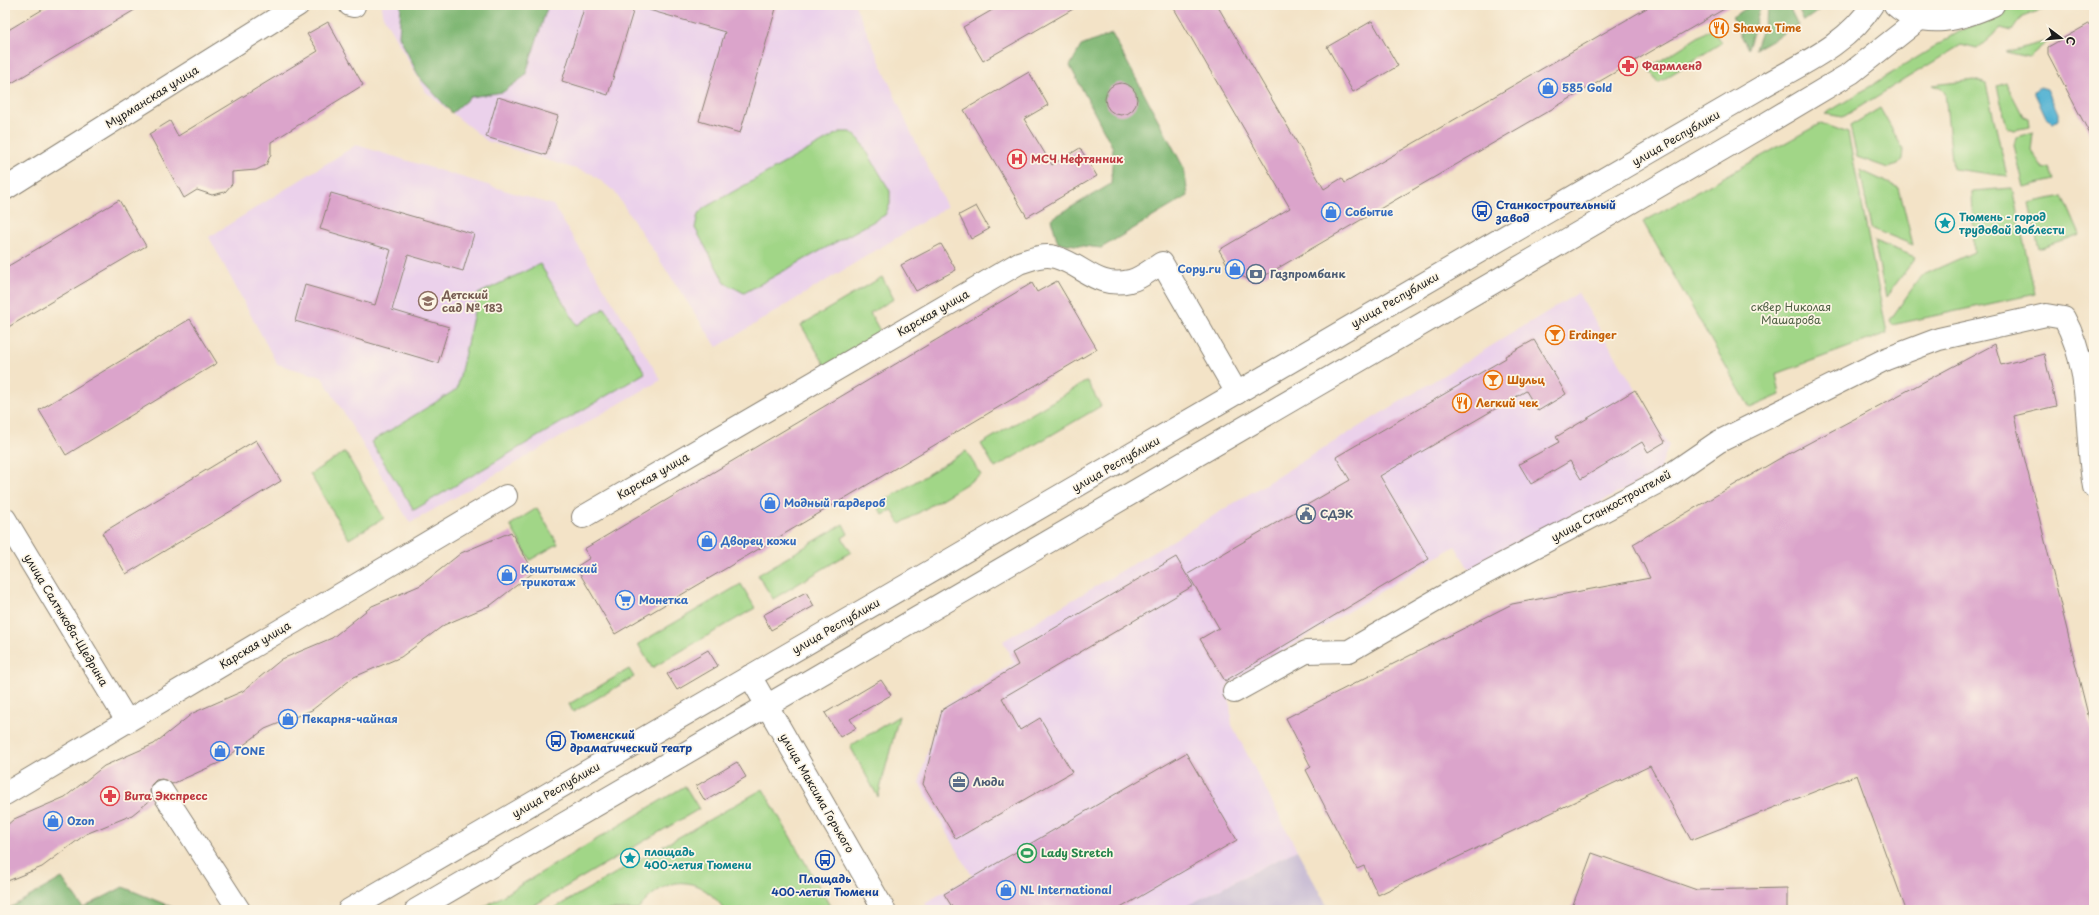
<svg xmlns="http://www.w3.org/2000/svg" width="2099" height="915" viewBox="0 0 2099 915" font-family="'Playpen Sans',sans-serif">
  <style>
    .built { fill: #ebd1eb }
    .industrial { fill: #cbbfd5 }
    .green { fill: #a1d687; stroke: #5e7952 }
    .forest { fill: #80b774; stroke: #4e6a48 }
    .water { fill: #55b3d3; stroke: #386878 }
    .building { fill: #dba4cb }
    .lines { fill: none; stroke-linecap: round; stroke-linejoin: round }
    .minor-casing { stroke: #888072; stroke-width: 24 }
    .tertiary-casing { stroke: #888072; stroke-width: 24 }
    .primary-casing { stroke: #888072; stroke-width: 24 }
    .minor { stroke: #fff; stroke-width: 22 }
    .tertiary { stroke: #fff; stroke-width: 22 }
    .primary { stroke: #fff; stroke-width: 22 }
    .labels { text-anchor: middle; stroke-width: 3.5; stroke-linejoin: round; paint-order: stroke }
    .food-label { font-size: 11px; font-weight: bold; fill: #c56008; stroke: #fcf5e5; text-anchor: start }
    .health-label { font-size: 11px; font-weight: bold; fill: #be3a42; stroke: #fcf5e5; text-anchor: start }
    .shop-label { font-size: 11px; font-weight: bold; fill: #366cbe; stroke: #fcf5e5; text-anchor: start }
    .street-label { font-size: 11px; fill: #1c1c1c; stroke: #fcf5e5 }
    .transit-label { font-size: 11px; font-weight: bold; fill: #164399; stroke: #fcf5e5; text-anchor: start }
    .culture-label { font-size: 11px; font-weight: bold; fill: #0d838f; stroke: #fcf5e5; text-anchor: start }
    .service-label { font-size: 11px; font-weight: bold; fill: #4e5e75; stroke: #fcf5e5; text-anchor: start }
    .education-label { font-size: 11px; font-weight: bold; fill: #785e54; stroke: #fcf5e5; text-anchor: start }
    .park-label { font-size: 11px; fill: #4b5d41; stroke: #fcf5e5 }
    .leisure-label { font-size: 11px; font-weight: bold; fill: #27864d; stroke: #fcf5e5; text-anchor: start }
  </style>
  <rect width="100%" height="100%" fill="#fcf5e5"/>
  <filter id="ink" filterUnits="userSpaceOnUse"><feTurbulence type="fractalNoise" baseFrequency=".025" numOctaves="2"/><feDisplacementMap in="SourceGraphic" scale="8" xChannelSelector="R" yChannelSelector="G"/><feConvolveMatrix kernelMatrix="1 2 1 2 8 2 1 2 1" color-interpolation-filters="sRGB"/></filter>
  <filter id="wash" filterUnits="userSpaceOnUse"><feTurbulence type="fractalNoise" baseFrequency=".012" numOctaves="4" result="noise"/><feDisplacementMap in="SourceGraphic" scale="16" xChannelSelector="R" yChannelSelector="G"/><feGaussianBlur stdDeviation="0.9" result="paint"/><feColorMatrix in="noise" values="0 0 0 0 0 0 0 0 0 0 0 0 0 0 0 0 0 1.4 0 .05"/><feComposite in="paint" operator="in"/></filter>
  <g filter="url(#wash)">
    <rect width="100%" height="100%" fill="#f3e3c7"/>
    <g class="built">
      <polygon points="382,5 855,5 908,126 947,207 717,347 614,191 592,174 487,141 426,92 382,14"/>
      <polygon points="356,145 553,205 661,380 410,523 322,377 277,364 209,237"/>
      <polygon points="1578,293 1669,445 1659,471 1471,572 1455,546 1228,685 1232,725 1297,850 1178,910 929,910 925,903 972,876 919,783 939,710 1014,663 1003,641 1167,544"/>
    </g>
    <polygon class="industrial" points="1297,850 1329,910 1178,910"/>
    <g class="green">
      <polygon points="2018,5 2059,5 2022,16 2012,31 2001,28 1977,49 1961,45 1843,117 1825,114 1962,30"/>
      <polygon points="1712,28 1721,43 1658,83 1649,68"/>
      <polygon points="2048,41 2029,57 2006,52"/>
      <polygon points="1975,80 1986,84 2007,176 1953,169 1945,93 1940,88 1933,85"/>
      <polygon points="2006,83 2023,116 2028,118 2029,127 2014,130 2007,127 1997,86"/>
      <polygon points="1880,108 1903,149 1902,160 1898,165 1888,168 1857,157 1850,126"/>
      <polygon points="1821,123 1848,133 1887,333 1776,374 1780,395 1750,408 1643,222"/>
      <polygon points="840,132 851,132 860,140 890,191 890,204 885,215 744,293 725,283 695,228 698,214 704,208"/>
      <polygon points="2033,133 2031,151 2044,169 2049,167 2054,180 2024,187 2014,145 2016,137"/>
      <polygon points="1860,170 1899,188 1913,245 1871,228"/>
      <polygon points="2012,188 2035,294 1892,325 1890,320 1921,276 1974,252 1972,191"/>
      <polygon points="2063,196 2080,235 2039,249 2029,203"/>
      <polygon points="1874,241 1916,257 1886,297"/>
      <polygon points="540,264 577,325 605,308 645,373 414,510 371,442 457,389 478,294"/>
      <polygon points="882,277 894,299 870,313 884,338 828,370 801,325"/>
      <polygon points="1087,381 1101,406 995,468 981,444"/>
      <polygon points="966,451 981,475 900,524 892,510 883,515 877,505"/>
      <polygon points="345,452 384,518 349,539 310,474"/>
      <polygon points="537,508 558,544 530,560 510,525"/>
      <polygon points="843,524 848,534 842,538 851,552 773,599 758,575"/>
      <polygon points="741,584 755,608 652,668 638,644"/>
      <polygon points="629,669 634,677 573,712 569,704"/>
      <polygon points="899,716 878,797 850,746"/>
      <polygon points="685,786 699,809 526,910 479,910"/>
      <path d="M763,789L830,906L823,910H725C697,873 666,874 638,910H551Z"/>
    </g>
    <g class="forest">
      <polygon points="401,5 548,5 525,76 503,92 470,97 452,113 419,77 399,36"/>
      <polygon points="1752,5 1761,5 1748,49 1732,17"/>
      <polygon points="1770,5 1788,5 1798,25 1755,49"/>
      <polygon points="1797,5 1827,5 1804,21"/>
      <polygon points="1112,34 1184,168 1188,196 1101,248 1058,243 1051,219 1111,184 1113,148 1070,66 1081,46"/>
      <polygon points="62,878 83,908 123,887 179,910 6,910"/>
    </g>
    <polygon class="water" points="2040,87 2047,89 2058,113 2058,120 2053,123 2047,119 2035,94 2035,91"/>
    <g id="blocks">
      <g class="building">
        <polygon points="50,5 143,5 5,87 5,32"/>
        <polygon points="585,5 635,5 608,95 562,81"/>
        <polygon points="650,5 777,5 740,133 699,121 725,32 649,10"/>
        <polygon points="1001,5 1080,5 983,61 963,27"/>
        <polygon points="1172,5 1217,5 1324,189 1342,178 1345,183 1652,5 1731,5 1254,282 1231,271 1219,250 1290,208"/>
        <polygon points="1372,21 1398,66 1353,92 1327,47"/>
        <polygon points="2094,21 2094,142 2048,54 2048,47"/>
        <polygon points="328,22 363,85 271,142 271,154 266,165 256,170 232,172 232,184 225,192 212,195 197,190 184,198 149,134 170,121 178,136 318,51 307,34"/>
        <polygon points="1029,72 1048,105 1024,119 1052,165 1080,148 1097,176 1027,217 964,110"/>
        <circle cx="1121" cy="99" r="16"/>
        <polygon points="498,97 558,116 546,155 486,137"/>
        <polygon points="331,193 474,234 463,271 408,255 392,310 449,327 438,363 295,321 305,285 375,305 391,250 320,229"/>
        <polygon points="119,200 146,246 5,329 5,268"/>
        <polygon points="976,206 989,229 971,239 959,215"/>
        <polygon points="941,244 956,270 916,291 901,265"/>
        <polygon points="1057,281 1097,349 615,634 576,567 590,558 584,549 1032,283 1037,292"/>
        <polygon points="190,319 217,363 66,455 39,410"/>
        <polygon points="1534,340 1566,394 1538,411 1526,391 1380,476 1429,559 1225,681 1200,639 1219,628 1188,574 1350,480 1336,457 1506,358 1505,356"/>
        <polygon points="1995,344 2001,365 2044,354 2056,406 2014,416 2094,739 2094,910 1906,910 1857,775 1691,840 1650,766 1378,895 1364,866 1357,869 1306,770 1311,767 1286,718 1512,604 1650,578 1633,544 1777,460"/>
        <polygon points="1635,390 1665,442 1648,452 1642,442 1581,479 1570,461 1531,484 1519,464 1559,442 1556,437"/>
        <polygon points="256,440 281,481 126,574 102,533"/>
        <polygon points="511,532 534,572 491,605 444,625 401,657 354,677 312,710 265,729 221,762 172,784 162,779 156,780 151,785 150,791 152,799 132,815 86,834 42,867 5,882 5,827 14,819 65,797 104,766 154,744 193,713 243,691 282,659 332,638 372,606 421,585 461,553"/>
        <polygon points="1176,557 1193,586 1002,698 1020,730 1040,718 1072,772 956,839 923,784 942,710 1018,665 1012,653"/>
        <polygon points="806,592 814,606 771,630 763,615"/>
        <polygon points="708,650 718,666 677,690 667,674"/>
        <polygon points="881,680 891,695 850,719 856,728 840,737 825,713"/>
        <polygon points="1186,753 1237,840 1117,910 954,910 944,894"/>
        <polygon points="737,762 746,777 705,801 696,786"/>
        <polygon points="1592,853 1697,890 1787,888 1787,910 1571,910"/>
      </g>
    </g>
  </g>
  <g filter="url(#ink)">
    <use href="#blocks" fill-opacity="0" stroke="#888072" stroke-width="1"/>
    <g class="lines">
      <g class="minor-casing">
        <g id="minor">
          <polyline points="350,5 354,6"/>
          <polyline points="5,189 298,5"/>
          <path d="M583,517L1019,263C1031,259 1043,254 1055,257C1084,265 1096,289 1130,281C1140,279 1152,269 1162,263L1237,393"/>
          <polyline points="5,519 127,721"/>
          <path d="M1234,692L1306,652L1349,651L1461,586L1664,479L1718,442L1886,359L1939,339L2046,315L2064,318C2093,371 2084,429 2094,487"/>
          <polyline points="162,791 239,910"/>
          <polyline points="5,794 506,496"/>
        </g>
      </g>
      <g class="tertiary-casing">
        <polyline id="tertiary" points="750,676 884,910"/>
      </g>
      <g class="primary-casing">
        <g id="primary">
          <path d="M1895,5C1924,31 1962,19 1993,5"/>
          <path d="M349,910L1760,88C1799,65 1848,45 1872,5"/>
          <polyline points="416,910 1762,126 1851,73 1937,5"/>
        </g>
      </g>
      <use href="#minor" class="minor"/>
      <use href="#tertiary" class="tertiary"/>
      <use href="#primary" class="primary"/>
    </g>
  </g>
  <defs>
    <g id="restaurant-ring" transform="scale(1)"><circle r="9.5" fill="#fcf5e5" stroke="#e8710a" stroke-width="1.5"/><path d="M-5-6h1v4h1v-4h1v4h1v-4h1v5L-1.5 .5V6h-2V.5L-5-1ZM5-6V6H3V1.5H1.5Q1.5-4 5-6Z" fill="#e8710a"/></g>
    <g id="pharmacy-ring" transform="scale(1)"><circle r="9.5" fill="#fcf5e5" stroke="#e0444e" stroke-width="1.5"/><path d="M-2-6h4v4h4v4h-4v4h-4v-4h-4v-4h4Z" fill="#e0444e"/></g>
    <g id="shop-ring" transform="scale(1)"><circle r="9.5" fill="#fcf5e5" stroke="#3f7fe0" stroke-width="1.5"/><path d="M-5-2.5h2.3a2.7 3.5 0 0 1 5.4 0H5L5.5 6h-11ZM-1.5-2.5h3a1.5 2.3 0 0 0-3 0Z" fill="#3f7fe0"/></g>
    <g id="hospital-ring" transform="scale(1)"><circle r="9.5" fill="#fcf5e5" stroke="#e0444e" stroke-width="1.5"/><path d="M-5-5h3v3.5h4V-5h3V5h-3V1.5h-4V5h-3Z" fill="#e0444e"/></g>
    <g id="bus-ring" transform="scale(1)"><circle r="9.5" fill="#fcf5e5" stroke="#1a4fb4" stroke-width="1.5"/><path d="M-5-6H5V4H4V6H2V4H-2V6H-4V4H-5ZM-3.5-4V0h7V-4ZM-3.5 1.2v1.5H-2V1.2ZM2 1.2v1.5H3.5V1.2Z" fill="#1a4fb4"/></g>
    <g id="sight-ring" transform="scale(1)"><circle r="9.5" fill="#fcf5e5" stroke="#0f9aa8" stroke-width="1.5"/><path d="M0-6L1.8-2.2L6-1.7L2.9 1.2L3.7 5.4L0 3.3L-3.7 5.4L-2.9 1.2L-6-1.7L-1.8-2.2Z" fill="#0f9aa8"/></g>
    <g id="bank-ring" transform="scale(1)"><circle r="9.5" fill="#fcf5e5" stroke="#5c6f8a" stroke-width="1.5"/><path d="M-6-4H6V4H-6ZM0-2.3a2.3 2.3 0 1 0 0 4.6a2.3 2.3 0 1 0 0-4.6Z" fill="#5c6f8a"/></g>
    <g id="school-ring" transform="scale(1)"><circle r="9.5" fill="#fcf5e5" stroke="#8d6e63" stroke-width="1.5"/><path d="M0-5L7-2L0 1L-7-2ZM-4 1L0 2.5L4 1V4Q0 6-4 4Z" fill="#8d6e63"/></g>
    <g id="bar-ring" transform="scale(1)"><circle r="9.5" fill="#fcf5e5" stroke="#e8710a" stroke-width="1.5"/><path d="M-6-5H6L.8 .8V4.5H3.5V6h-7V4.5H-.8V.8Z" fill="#e8710a"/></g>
    <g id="civic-ring" transform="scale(1)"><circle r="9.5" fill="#fcf5e5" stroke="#5c6f8a" stroke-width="1.5"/><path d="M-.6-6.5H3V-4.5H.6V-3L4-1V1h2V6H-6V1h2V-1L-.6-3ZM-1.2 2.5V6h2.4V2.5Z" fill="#5c6f8a"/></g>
    <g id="supermarket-ring" transform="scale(1)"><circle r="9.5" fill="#fcf5e5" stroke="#3f7fe0" stroke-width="1.5"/><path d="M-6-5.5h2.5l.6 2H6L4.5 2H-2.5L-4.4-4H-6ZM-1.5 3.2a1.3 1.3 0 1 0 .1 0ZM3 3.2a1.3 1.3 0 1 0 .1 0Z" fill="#3f7fe0"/></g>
    <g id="office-ring" transform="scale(1)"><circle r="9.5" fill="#fcf5e5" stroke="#5c6f8a" stroke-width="1.5"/><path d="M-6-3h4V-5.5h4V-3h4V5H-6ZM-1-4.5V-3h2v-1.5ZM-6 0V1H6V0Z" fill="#5c6f8a"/></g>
    <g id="stadium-ring" transform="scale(1)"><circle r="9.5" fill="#fcf5e5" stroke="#2e9e5b" stroke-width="1.5"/><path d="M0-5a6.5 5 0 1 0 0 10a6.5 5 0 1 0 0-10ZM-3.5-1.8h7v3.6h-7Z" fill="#2e9e5b"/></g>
  </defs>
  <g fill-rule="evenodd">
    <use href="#restaurant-ring" x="1719" y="28"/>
    <use href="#pharmacy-ring" x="1628" y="66"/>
    <use href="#shop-ring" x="1548" y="88"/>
    <use href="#hospital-ring" x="1017" y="159"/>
    <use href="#bus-ring" x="1482" y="211"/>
    <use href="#shop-ring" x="1331" y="212"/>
    <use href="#sight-ring" x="1945" y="223"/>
    <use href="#shop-ring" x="1235" y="269"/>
    <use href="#bank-ring" x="1256" y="274"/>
    <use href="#school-ring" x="428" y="301"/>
    <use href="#bar-ring" x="1555" y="335"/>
    <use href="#bar-ring" x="1493" y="380"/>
    <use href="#restaurant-ring" x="1462" y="403"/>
    <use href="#shop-ring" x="770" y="503"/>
    <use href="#civic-ring" x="1306" y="514"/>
    <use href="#shop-ring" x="707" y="541"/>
    <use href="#shop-ring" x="507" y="575"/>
    <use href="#supermarket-ring" x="625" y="600"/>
    <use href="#shop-ring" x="288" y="719"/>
    <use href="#bus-ring" x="556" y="741"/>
    <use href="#shop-ring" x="220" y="751"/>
    <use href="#office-ring" x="959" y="782"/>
    <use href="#pharmacy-ring" x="110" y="796"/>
    <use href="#shop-ring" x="53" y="821"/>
    <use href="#stadium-ring" x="1027" y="853"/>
    <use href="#sight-ring" x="630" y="858"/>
    <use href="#bus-ring" x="825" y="860"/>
    <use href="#shop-ring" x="1006" y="890"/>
  </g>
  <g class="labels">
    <g class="food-label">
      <text x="1733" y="32">Shawa Time</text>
      <text x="1569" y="339">Erdinger</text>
      <text x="1507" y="384">Шульц</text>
      <text x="1476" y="407">Легкий чек</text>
    </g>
    <g class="health-label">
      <text x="1642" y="70">Фармленд</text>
      <text x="1031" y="163">МСЧ Нефтянник</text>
      <text x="124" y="800">Вита Экспресс</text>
    </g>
    <g class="shop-label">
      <text x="1562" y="92">585 Gold</text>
      <text x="1345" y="216">Событие</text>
      <text x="1221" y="273" text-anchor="end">Copy.ru</text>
      <text x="784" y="507">Модный гардероб</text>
      <text x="721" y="545">Дворец кожи</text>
      <text x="521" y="573">Кыштымский<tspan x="521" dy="13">трикотаж</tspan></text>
      <text x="639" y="604">Монетка</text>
      <text x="302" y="723">Пекарня-чайная</text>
      <text x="234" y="755">TONE</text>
      <text x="67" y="825">Ozon</text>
      <text x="1020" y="894">NL International</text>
    </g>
    <g class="street-label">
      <text transform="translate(152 97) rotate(-32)" y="4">Мурманская улица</text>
      <text transform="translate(1676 138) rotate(-30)" y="4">улица Республики</text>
      <text transform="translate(1395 300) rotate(-30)" y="4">улица Республики</text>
      <text transform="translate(933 313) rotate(-30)" y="4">Карская улица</text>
      <text transform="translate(1116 464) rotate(-30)" y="4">улица Республики</text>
      <text transform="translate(653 476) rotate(-30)" y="4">Карская улица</text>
      <text transform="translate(1611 506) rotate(-29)" y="4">улица Станкостроителей</text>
      <text transform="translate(66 620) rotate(59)" y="4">улица Салтыкова-Щедрина</text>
      <text transform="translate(836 626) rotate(-30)" y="4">улица Республики</text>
      <text transform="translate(255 645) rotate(-31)" y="4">Карская улица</text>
      <text transform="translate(556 790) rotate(-30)" y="4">улица Республики</text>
      <text transform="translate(817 793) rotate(60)" y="4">улица Максима Горького</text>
    </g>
    <g class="transit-label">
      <text x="1496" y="209">Станкостроительный<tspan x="1496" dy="13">завод</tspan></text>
      <text x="570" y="739">Тюменский<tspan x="570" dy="13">драматический театр</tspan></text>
      <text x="825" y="883" text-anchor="middle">Площадь<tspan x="825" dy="13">400-летия Тюмени</tspan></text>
    </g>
    <g class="culture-label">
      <text x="1959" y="221">Тюмень - город<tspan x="1959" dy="13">трудовой доблести</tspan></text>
      <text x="644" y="856">площадь<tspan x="644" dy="13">400-летия Тюмени</tspan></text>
    </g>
    <g class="service-label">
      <text x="1270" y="278">Газпромбанк</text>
      <text x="1320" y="518">СДЭК</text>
      <text x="973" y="786">Люди</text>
    </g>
    <g class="education-label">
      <text x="442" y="299">Детский<tspan x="442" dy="13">сад № 183</tspan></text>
    </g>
    <g class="park-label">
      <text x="1791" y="311">сквер Николая<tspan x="1791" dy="13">Машарова</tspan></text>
    </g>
    <g class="leisure-label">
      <text x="1041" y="857">Lady Stretch</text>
    </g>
  </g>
  <rect width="2099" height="915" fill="none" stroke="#fcf5e5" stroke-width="20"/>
  <g transform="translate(2061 38) rotate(106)" stroke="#fcf5e5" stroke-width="3" paint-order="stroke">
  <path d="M0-3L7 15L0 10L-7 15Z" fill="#1c1c1c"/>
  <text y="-6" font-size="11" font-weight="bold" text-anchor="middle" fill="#1c1c1c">С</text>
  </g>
</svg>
